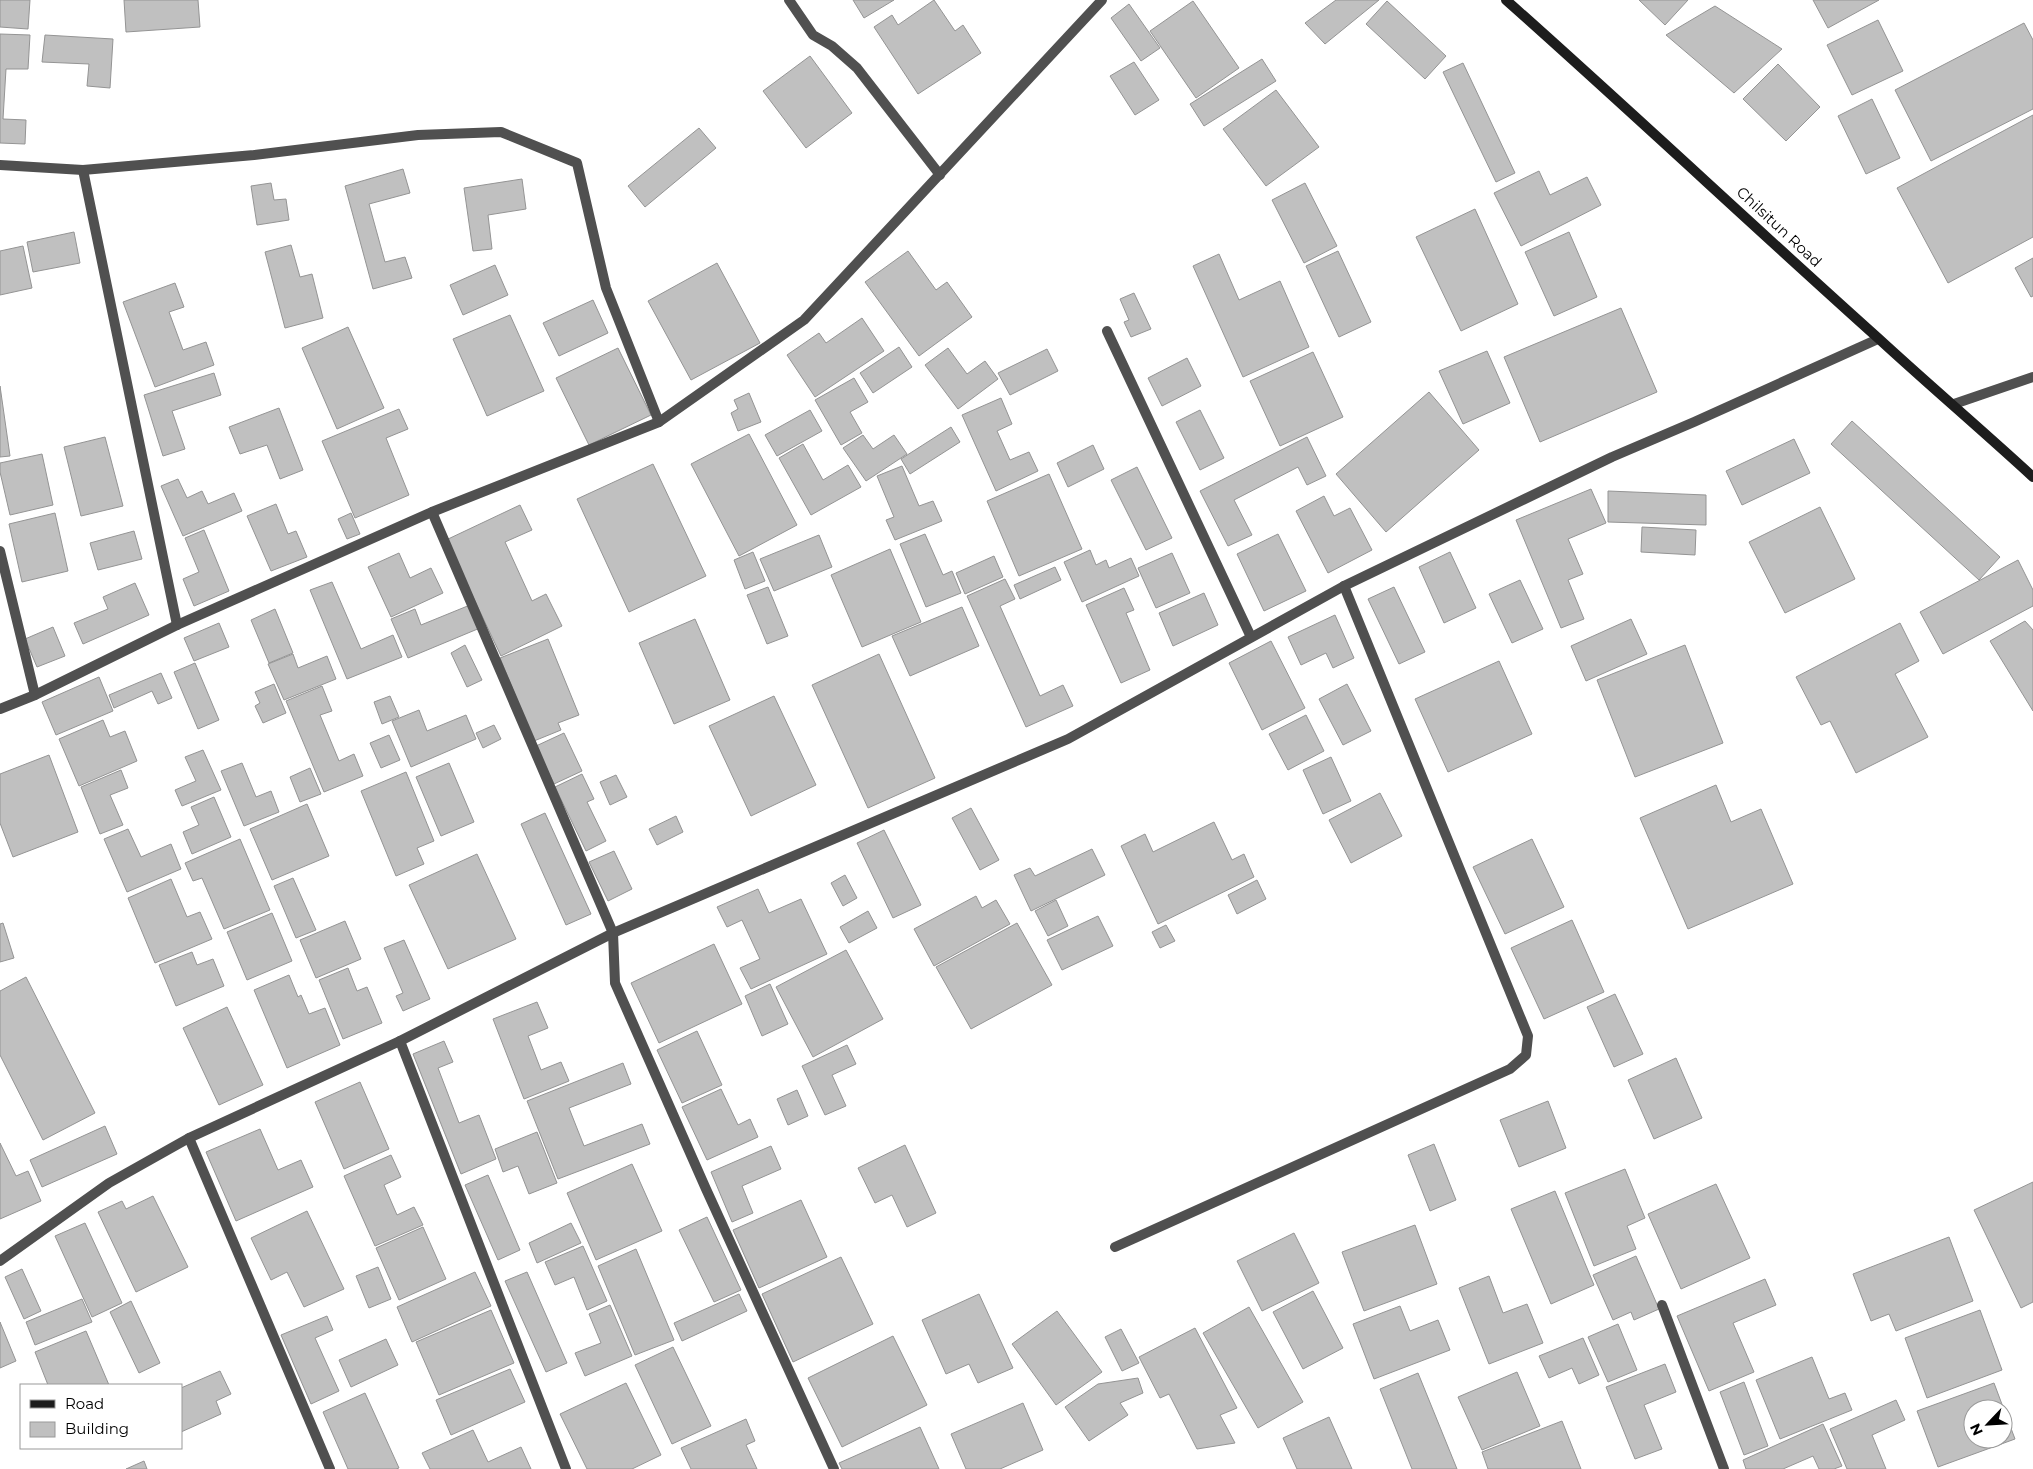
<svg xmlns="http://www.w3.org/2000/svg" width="2033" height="1469" viewBox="0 0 2033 1469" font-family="Montserrat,sans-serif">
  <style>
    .building { fill: #c0c0c0; stroke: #949494; fill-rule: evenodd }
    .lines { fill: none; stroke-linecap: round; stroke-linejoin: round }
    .street { stroke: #505050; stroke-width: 10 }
    .secondary { stroke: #1d1d1d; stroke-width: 10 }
    .labels { text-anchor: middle; stroke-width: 4; stroke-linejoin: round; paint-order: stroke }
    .street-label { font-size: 15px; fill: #000; stroke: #fff }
  </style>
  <rect width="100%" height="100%" fill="#fff"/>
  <g class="building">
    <polygon points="0,0 30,0 28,29 0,27"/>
    <polygon points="124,0 198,0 200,27 126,32"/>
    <polygon points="853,0 894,0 864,18"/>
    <polygon points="934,0 955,31 963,25 981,53 918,94 874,27 892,15 898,25"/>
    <polygon points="1336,0 1379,0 1325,44 1305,23"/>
    <polygon points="1639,0 1688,0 1665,25"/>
    <polygon points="1813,0 1879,0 1828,28"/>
    <polygon points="1193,1 1239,68 1196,98 1150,31"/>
    <polygon points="1387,1 1446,56 1425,79 1366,24"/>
    <polygon points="1129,4 1160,48 1141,61 1111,18"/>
    <polygon points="1715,6 1782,49 1734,93 1666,35"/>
    <polygon points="1878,20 1903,71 1852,95 1827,45"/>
    <polygon points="2024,23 2033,40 2033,109 1931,161 1895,90"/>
    <polygon points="0,34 30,35 28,69 6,69 3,119 26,120 25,144 0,143"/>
    <polygon points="45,35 113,39 110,88 87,86 89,64 42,62"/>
    <polygon points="810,56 852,113 806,148 763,91"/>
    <polygon points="1262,59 1276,81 1204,126 1190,104"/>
    <polygon points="1134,62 1159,100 1135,115 1110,76"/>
    <polygon points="1463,63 1515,173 1496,182 1443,72"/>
    <polygon points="1778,64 1820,107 1786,141 1743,99"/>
    <polygon points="1276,90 1319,147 1266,186 1223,129"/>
    <polygon points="1872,99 1900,158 1866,174 1838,116"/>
    <polygon points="2033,115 2033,237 1948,283 1897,188"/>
    <polygon points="699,128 716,148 645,207 628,186"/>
    <polygon points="403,169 410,193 369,204 385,262 405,257 412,278 373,289 345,186"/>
    <polygon points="1539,171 1550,195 1587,177 1601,205 1521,246 1494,193"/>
    <polygon points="522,179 526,209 488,215 492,249 473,251 464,188"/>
    <polygon points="271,183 274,200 286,199 289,220 257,225 251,186"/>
    <polygon points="1305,183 1337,246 1304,263 1272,200"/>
    <polygon points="1475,209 1518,304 1461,331 1416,237"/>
    <polygon points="74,232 80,263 33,272 27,242"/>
    <polygon points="1569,232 1597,297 1554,316 1525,252"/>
    <polygon points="291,245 300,277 312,274 323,318 285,328 265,252"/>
    <polygon points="23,246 32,288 0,295 0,251"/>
    <polygon points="908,251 936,290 947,282 972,317 919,356 865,282"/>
    <polygon points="1338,251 1371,322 1339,337 1306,266"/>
    <polygon points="1219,254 1239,300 1280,281 1309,347 1243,377 1193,266"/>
    <polygon points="2033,258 2033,296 2031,297 2015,268"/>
    <polygon points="717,263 760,343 691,380 648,301"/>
    <polygon points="495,265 508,295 463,315 450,285"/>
    <polygon points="175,283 184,307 169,312 183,350 206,342 214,365 155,387 123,302"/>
    <polygon points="1134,293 1151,329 1131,337 1124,322 1129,320 1120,299"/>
    <polygon points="593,300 608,333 559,356 543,323"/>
    <polygon points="1621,308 1657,392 1540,442 1504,357"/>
    <polygon points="510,315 544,391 487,416 453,339"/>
    <polygon points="862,318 884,351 815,397 787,355 819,333 826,343"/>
    <polygon points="348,327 384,408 337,429 302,348"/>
    <polygon points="899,347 912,367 873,393 860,373"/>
    <polygon points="618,348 651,415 589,445 556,378"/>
    <polygon points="948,348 967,374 985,361 998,379 958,409 925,365"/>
    <polygon points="1047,349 1058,371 1010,395 998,373"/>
    <polygon points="1487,351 1510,403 1463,424 1439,371"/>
    <polygon points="1313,352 1343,417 1280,446 1250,381"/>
    <polygon points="1187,358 1201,386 1162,406 1148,378"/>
    <polygon points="214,373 221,395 172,411 185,449 163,456 144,395"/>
    <polygon points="854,378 868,402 850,412 862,433 841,445 815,400"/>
    <polygon points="0,386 10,456 0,457"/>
    <polygon points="1429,392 1479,450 1386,532 1336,474"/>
    <polygon points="749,393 761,422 738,431 731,413 738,409 734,400"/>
    <polygon points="1001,398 1012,424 997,431 1010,460 1029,452 1038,471 996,491 962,415"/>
    <polygon points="279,408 303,470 280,479 267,445 240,454 229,427"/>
    <polygon points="399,409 408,429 386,438 409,495 355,518 322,441"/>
    <polygon points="810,410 822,431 777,456 765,435"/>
    <polygon points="1200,410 1224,458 1200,470 1176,422"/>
    <polygon points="1852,421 2000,557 1979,580 1831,444"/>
    <polygon points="951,427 960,442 910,474 901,459"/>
    <polygon points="749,434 797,525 739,556 691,464"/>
    <polygon points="863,435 873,449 894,435 907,454 866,481 843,448"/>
    <polygon points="105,437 123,506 81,516 64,447"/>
    <polygon points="1307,437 1326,476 1307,485 1298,467 1234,500 1252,535 1228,546 1200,491"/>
    <polygon points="1794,439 1810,473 1742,505 1726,471"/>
    <polygon points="803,444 823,480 848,465 861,487 811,515 779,458"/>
    <polygon points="1093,445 1104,469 1068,487 1057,463"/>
    <polygon points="42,454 53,505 10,515 0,472 0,463"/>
    <polygon points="653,464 706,576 629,612 577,499"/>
    <polygon points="902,466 919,506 933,501 942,521 895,540 886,520 894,517 877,476"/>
    <polygon points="1137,467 1172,538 1146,550 1111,480"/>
    <polygon points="1049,474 1082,549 1019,576 987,501"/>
    <polygon points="178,479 187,498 202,491 208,504 234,493 242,511 183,536 161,486"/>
    <polygon points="1591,489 1606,523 1568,539 1583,574 1568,580 1584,619 1561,628 1516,520"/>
    <polygon points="1608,491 1706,495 1706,525 1608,522"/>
    <polygon points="1324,496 1334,516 1350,508 1372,550 1328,573 1296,511"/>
    <polygon points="276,504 288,534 296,531 307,557 271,571 247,516"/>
    <polygon points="520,505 532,530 505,542 532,601 546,594 562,626 501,656 446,540"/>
    <polygon points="1820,507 1855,579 1785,613 1749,542"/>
    <polygon points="55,513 68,571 22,582 9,524"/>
    <polygon points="351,513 360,534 347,539 338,519"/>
    <polygon points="1642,527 1696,530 1695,555 1641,552"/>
    <polygon points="204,530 229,591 194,606 183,579 199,572 185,538"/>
    <polygon points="134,531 142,559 98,570 90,543"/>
    <polygon points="925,534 943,575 952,571 961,593 926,607 900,544"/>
    <polygon points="1278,534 1306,591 1264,611 1237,554"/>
    <polygon points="819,535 832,567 774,591 760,559"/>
    <polygon points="890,549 921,622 862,647 831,575"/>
    <polygon points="1090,550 1096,565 1106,560 1109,568 1131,558 1139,576 1082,602 1064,562"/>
    <polygon points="753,552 765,581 745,589 734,560"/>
    <polygon points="1450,552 1476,608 1444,623 1419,567"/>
    <polygon points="399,553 410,578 431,568 443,593 391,617 368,567"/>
    <polygon points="1172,553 1190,593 1156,608 1138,568"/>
    <polygon points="994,556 1003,577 965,594 956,573"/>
    <polygon points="2018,560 2033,590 2033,606 1943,654 1920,612"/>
    <polygon points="1055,567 1061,580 1020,599 1014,585"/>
    <polygon points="1005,579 1015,599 1000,606 1040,696 1063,685 1073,706 1026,727 967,596"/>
    <polygon points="1520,580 1543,629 1512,643 1489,594"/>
    <polygon points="332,582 361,649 393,635 402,657 347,679 310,590"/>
    <polygon points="135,583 149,615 83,644 74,623 108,609 103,597"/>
    <polygon points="768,587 788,636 767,644 747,595"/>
    <polygon points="1394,587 1425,652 1399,664 1368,599"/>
    <polygon points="1124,588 1134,610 1126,613 1150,670 1121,683 1086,605"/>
    <polygon points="1204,593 1218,625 1173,646 1159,613"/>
    <polygon points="470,605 480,628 408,658 391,619 415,609 421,625"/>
    <polygon points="962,607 979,646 910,676 892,636"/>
    <polygon points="275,609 293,653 269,663 251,620"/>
    <polygon points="1335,615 1354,658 1333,668 1326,653 1301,665 1288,637"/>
    <polygon points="695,619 730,700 674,724 639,643"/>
    <polygon points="1631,619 1647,654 1586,681 1571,646"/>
    <polygon points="2025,621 2033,630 2033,711 1990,641"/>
    <polygon points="219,623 229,647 194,661 184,638"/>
    <polygon points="1900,623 1919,661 1895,674 1928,737 1856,773 1830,721 1821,725 1796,677"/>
    <polygon points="53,627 65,656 37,667 25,639"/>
    <polygon points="548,639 579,715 558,723 561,730 534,741 500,658"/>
    <polygon points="1271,641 1305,708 1262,730 1229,663"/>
    <polygon points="465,645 482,680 467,687 451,653"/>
    <polygon points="1685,645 1723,743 1635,777 1597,680"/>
    <polygon points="293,654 298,668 327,656 336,679 284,700 268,664"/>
    <polygon points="879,654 935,778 868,808 812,685"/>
    <polygon points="1499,661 1532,734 1448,772 1415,699"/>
    <polygon points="195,663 219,720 198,729 174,672"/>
    <polygon points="161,673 172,698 158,704 152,691 114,708 109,695"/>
    <polygon points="99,677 113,711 56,735 42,702"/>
    <polygon points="274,684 286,713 263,723 255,706 260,703 255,692"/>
    <polygon points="1347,684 1371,731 1343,745 1319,699"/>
    <polygon points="322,686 332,711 320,715 339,761 354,754 363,776 324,792 286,701"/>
    <polygon points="390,696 399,717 382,724 374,702"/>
    <polygon points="774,696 816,785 751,816 709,726"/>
    <polygon points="419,710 427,731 466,715 476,739 411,767 392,721"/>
    <polygon points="1306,715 1324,751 1288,770 1269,734"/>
    <polygon points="103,720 110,737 125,731 137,761 79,786 59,739"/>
    <polygon points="494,725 501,739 483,748 476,733"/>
    <polygon points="564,733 582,771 554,784 536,746"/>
    <polygon points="389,735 400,760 381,768 370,743"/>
    <polygon points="203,750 221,790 182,806 175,790 196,781 185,757"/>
    <polygon points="49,755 78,832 13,857 0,823 0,774"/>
    <polygon points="1331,757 1351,801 1323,814 1303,770"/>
    <polygon points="242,763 256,797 271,791 279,812 244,826 221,771"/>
    <polygon points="449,763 474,822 441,836 416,777"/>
    <polygon points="310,768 321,794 300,802 290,777"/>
    <polygon points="121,770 128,788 110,795 123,825 100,834 81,787"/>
    <polygon points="406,772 434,841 417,848 424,864 396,876 361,791"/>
    <polygon points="582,774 594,799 587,802 606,841 586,851 555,787"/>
    <polygon points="616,775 627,797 610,805 600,782"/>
    <polygon points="1716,785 1731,822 1761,809 1793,884 1688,929 1640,818"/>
    <polygon points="1380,793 1402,836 1351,863 1329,820"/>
    <polygon points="214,797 231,837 192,854 183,832 199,825 191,807"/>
    <polygon points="307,804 329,856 272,880 250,829"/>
    <polygon points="971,808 999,860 980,870 952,818"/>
    <polygon points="545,813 591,914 566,925 521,824"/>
    <polygon points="676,816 683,832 657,845 649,829"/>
    <polygon points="1214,822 1232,860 1244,854 1254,877 1158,924 1121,846 1145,834 1153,852"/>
    <polygon points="128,829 141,857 171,844 181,869 127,892 104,839"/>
    <polygon points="884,830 921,905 893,918 857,843"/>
    <polygon points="240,839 270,910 224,929 202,878 193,881 185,863"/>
    <polygon points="1532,839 1564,907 1505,934 1473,867"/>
    <polygon points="1092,849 1105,875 1031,911 1014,875 1030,868 1035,876"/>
    <polygon points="614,851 632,889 608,901 589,862"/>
    <polygon points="477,854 516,939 448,969 409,885"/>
    <polygon points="845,875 857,898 843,906 831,883"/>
    <polygon points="293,878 316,930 296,938 274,886"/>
    <polygon points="171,879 187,917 200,912 212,939 155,963 128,898"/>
    <polygon points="1257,880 1266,899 1237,914 1228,895"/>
    <polygon points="758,889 769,913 801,899 827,954 751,989 740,968 760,959 742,920 727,927 717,907"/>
    <polygon points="976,896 982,908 996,900 1010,924 934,966 914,929"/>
    <polygon points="1056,900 1068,926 1048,936 1035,911"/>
    <polygon points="868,911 877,928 849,943 840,927"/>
    <polygon points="272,913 292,961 247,980 227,932"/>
    <polygon points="1098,916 1113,946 1062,970 1047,940"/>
    <polygon points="1572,920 1604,992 1544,1019 1511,948"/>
    <polygon points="345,921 361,959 316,978 300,940"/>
    <polygon points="3,923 14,958 0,962 0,924"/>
    <polygon points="1017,923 1052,985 971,1029 936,967"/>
    <polygon points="1166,925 1175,941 1160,948 1152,932"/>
    <polygon points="404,940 430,999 403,1011 396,996 403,993 384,948"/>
    <polygon points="714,944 742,1004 659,1043 631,983"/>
    <polygon points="846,950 883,1019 813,1057 776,987"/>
    <polygon points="192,952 197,965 213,959 224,986 176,1006 159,965"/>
    <polygon points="348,968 357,991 367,987 382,1023 343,1039 319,980"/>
    <polygon points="289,975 298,997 301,995 309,1014 325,1008 340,1045 287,1068 254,990"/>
    <polygon points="26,977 95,1113 43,1140 0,1055 0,991"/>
    <polygon points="770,984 788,1024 762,1036 745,996"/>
    <polygon points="1615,994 1643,1054 1614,1067 1587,1007"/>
    <polygon points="537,1002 548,1028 528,1036 541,1070 561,1062 569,1081 524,1099 493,1019"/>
    <polygon points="227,1007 263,1085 219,1105 183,1028"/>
    <polygon points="697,1031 722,1085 682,1103 657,1050"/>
    <polygon points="444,1041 453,1062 438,1068 459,1123 479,1115 496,1159 461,1174 413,1054"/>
    <polygon points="847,1045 856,1064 832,1075 846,1106 825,1115 802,1066"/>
    <polygon points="1676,1058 1702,1118 1654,1139 1628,1080"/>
    <polygon points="623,1063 631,1084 569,1108 584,1146 642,1124 650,1144 558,1179 527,1101"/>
    <polygon points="360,1082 389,1149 344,1169 315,1102"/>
    <polygon points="721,1089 738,1125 750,1119 758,1137 707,1160 682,1107"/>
    <polygon points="797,1090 808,1116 788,1125 777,1099"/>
    <polygon points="1548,1101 1566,1148 1519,1167 1500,1120"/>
    <polygon points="105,1126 117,1154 42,1187 30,1160"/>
    <polygon points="260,1129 278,1170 301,1160 313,1187 236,1221 206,1152"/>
    <polygon points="537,1132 557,1183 529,1194 518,1166 503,1172 495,1149"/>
    <polygon points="0,1143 16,1176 28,1171 41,1201 0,1219"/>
    <polygon points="1434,1144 1456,1200 1430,1211 1408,1155"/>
    <polygon points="905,1145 936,1213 907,1227 892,1195 875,1203 858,1168"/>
    <polygon points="771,1146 781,1169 742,1186 753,1213 732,1222 711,1172"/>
    <polygon points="391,1155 401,1177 384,1185 397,1215 414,1207 423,1225 375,1246 344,1176"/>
    <polygon points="632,1164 662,1231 596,1260 567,1193"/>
    <polygon points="1625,1169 1645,1218 1627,1226 1636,1249 1594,1266 1565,1193"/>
    <polygon points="488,1175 520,1250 498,1260 465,1185"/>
    <polygon points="2033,1182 2033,1302 2021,1308 1974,1210"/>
    <polygon points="1716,1184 1750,1258 1681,1289 1648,1214"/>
    <polygon points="1555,1191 1594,1285 1551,1304 1511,1209"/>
    <polygon points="153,1196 188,1267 136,1292 98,1212 122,1201 126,1209"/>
    <polygon points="801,1200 827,1257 759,1288 733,1230"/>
    <polygon points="307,1211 344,1289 304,1307 287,1272 271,1280 251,1238"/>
    <polygon points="707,1217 741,1290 714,1302 679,1230"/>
    <polygon points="85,1223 122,1303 92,1317 55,1236"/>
    <polygon points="571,1223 581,1243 537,1263 529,1243"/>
    <polygon points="1415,1225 1437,1284 1364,1311 1342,1252"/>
    <polygon points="423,1227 446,1279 399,1300 376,1248"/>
    <polygon points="1294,1233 1319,1283 1262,1311 1237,1261"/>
    <polygon points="1949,1237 1973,1301 1896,1331 1889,1314 1871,1321 1853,1274"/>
    <polygon points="583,1246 607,1301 587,1310 574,1277 555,1285 545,1262"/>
    <polygon points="636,1249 674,1340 635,1355 598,1266"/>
    <polygon points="1636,1256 1659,1309 1634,1320 1631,1312 1613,1320 1593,1275"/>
    <polygon points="841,1257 873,1324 793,1362 762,1294"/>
    <polygon points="378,1267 391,1299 369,1308 356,1276"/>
    <polygon points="22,1269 41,1311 24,1319 5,1277"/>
    <polygon points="475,1272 491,1306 412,1342 397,1307"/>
    <polygon points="527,1272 567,1363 546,1372 505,1281"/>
    <polygon points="1489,1276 1503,1313 1527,1304 1543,1343 1489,1364 1459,1288"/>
    <polygon points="1765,1279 1776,1305 1733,1323 1754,1372 1709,1391 1677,1316"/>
    <polygon points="1313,1291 1343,1348 1303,1369 1273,1312"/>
    <polygon points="739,1294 747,1311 682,1341 674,1323"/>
    <polygon points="979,1294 1013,1368 978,1383 969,1364 946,1374 922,1320"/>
    <polygon points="82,1299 92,1322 35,1345 26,1322"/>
    <polygon points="131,1301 160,1363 139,1373 110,1312"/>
    <polygon points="610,1305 632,1356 585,1376 575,1353 601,1343 589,1314"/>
    <polygon points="1400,1306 1410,1331 1438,1320 1450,1350 1374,1379 1353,1324"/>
    <polygon points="1249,1307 1303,1402 1258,1428 1203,1333"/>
    <polygon points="491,1310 514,1363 439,1395 416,1342"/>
    <polygon points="1980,1310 2002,1370 1927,1398 1905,1338"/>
    <polygon points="1057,1311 1102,1372 1056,1405 1012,1344"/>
    <polygon points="327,1316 333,1330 315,1338 339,1391 311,1404 281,1335"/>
    <polygon points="0,1322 16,1361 0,1368"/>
    <polygon points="1618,1324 1637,1370 1608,1382 1588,1337"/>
    <polygon points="1195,1328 1237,1408 1220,1415 1235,1443 1197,1449 1169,1394 1160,1398 1139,1357"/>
    <polygon points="1121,1329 1139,1363 1122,1371 1105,1337"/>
    <polygon points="86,1331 109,1385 48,1385 35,1352"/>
    <polygon points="893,1336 927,1405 842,1447 808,1378"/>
    <polygon points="1583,1338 1599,1375 1579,1384 1572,1368 1549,1378 1539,1356"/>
    <polygon points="386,1339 398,1365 351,1387 339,1360"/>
    <polygon points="673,1347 711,1426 672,1444 635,1365"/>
    <polygon points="1812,1357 1829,1399 1845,1393 1852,1410 1780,1439 1756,1380"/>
    <polygon points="1665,1364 1676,1392 1644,1405 1662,1449 1635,1459 1606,1387"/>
    <polygon points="510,1369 525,1402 451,1435 436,1400"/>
    <polygon points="220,1371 231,1394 216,1401 221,1414 181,1432 181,1388"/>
    <polygon points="1517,1372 1540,1426 1482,1450 1458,1397"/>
    <polygon points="1418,1373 1457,1469 1412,1469 1380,1389"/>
    <polygon points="1138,1378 1143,1393 1120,1403 1128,1415 1089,1441 1065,1407 1098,1384"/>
    <polygon points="1744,1382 1768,1446 1744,1455 1720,1392"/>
    <polygon points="626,1383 661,1455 632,1469 587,1469 560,1414"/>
    <path d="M1994,1383L2015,1439L1938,1467L1917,1411ZM1973,1409H2003V1439H1973Z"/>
    <polygon points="365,1393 399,1468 396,1469 348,1469 323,1412"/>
    <polygon points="1896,1400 1905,1420 1872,1435 1886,1469 1847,1469 1830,1429"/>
    <polygon points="1023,1403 1043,1450 1000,1469 966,1469 951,1434"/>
    <polygon points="1329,1417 1352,1469 1297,1469 1283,1438"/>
    <polygon points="746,1419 755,1441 746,1445 757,1469 691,1469 681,1448"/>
    <polygon points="1562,1421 1581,1469 1488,1469 1482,1452"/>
    <polygon points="1823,1424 1842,1466 1834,1469 1819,1469 1813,1456 1783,1469 1746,1469 1743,1460"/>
    <polygon points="920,1427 939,1469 842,1469 839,1463"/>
    <polygon points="473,1430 488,1462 521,1447 531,1469 430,1469 422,1453"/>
    <polygon points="144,1461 147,1469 126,1469"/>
  </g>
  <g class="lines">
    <g class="street">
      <polyline points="789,0 813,35 832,46 857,68 940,175"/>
      <polyline points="0,165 83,170 254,155 418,135 501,132 577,163 606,288 659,422"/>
      <polyline points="83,170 177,625"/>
      <polyline points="1107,331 1251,637"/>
      <polyline points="1954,404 2033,377"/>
      <polyline points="432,512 613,933 615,983 706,1189 834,1469"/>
      <polyline points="0,551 35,695"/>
      <polyline points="0,709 35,695 177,625 432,512 659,422 804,320 1102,0"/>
      <polyline points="400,1041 566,1469"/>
      <polyline points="189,1138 330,1469"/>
      <polyline points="1115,1247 1510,1069 1526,1055 1528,1036 1344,586"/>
      <polyline points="0,1261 109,1183 189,1138 400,1041 613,933 1068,739 1344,586 1612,457 1694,422 1878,339"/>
      <polyline points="1662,1305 1724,1469"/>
    </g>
    <path class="secondary" d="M1506,0C1631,111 1753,226 1878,338C1929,385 1982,430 2033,477"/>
  </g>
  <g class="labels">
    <g class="street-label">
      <text transform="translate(1779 227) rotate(43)" y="5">Chilsitun Road</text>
    </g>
  </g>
  <rect x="20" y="1384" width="162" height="65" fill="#ffffff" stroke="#999999"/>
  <rect x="30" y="1400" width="25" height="8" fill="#1d1d1d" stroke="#999999"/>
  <text x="65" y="1409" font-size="15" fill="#000000">Road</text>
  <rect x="30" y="1422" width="25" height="15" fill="#c0c0c0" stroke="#999999"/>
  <text x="65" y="1434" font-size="15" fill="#000000">Building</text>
  <g transform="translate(1988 1424) rotate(245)"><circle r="24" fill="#ffffff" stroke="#999999"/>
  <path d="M0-4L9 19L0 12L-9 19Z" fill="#000000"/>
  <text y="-8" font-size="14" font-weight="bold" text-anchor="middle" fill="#000000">N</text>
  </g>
</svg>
